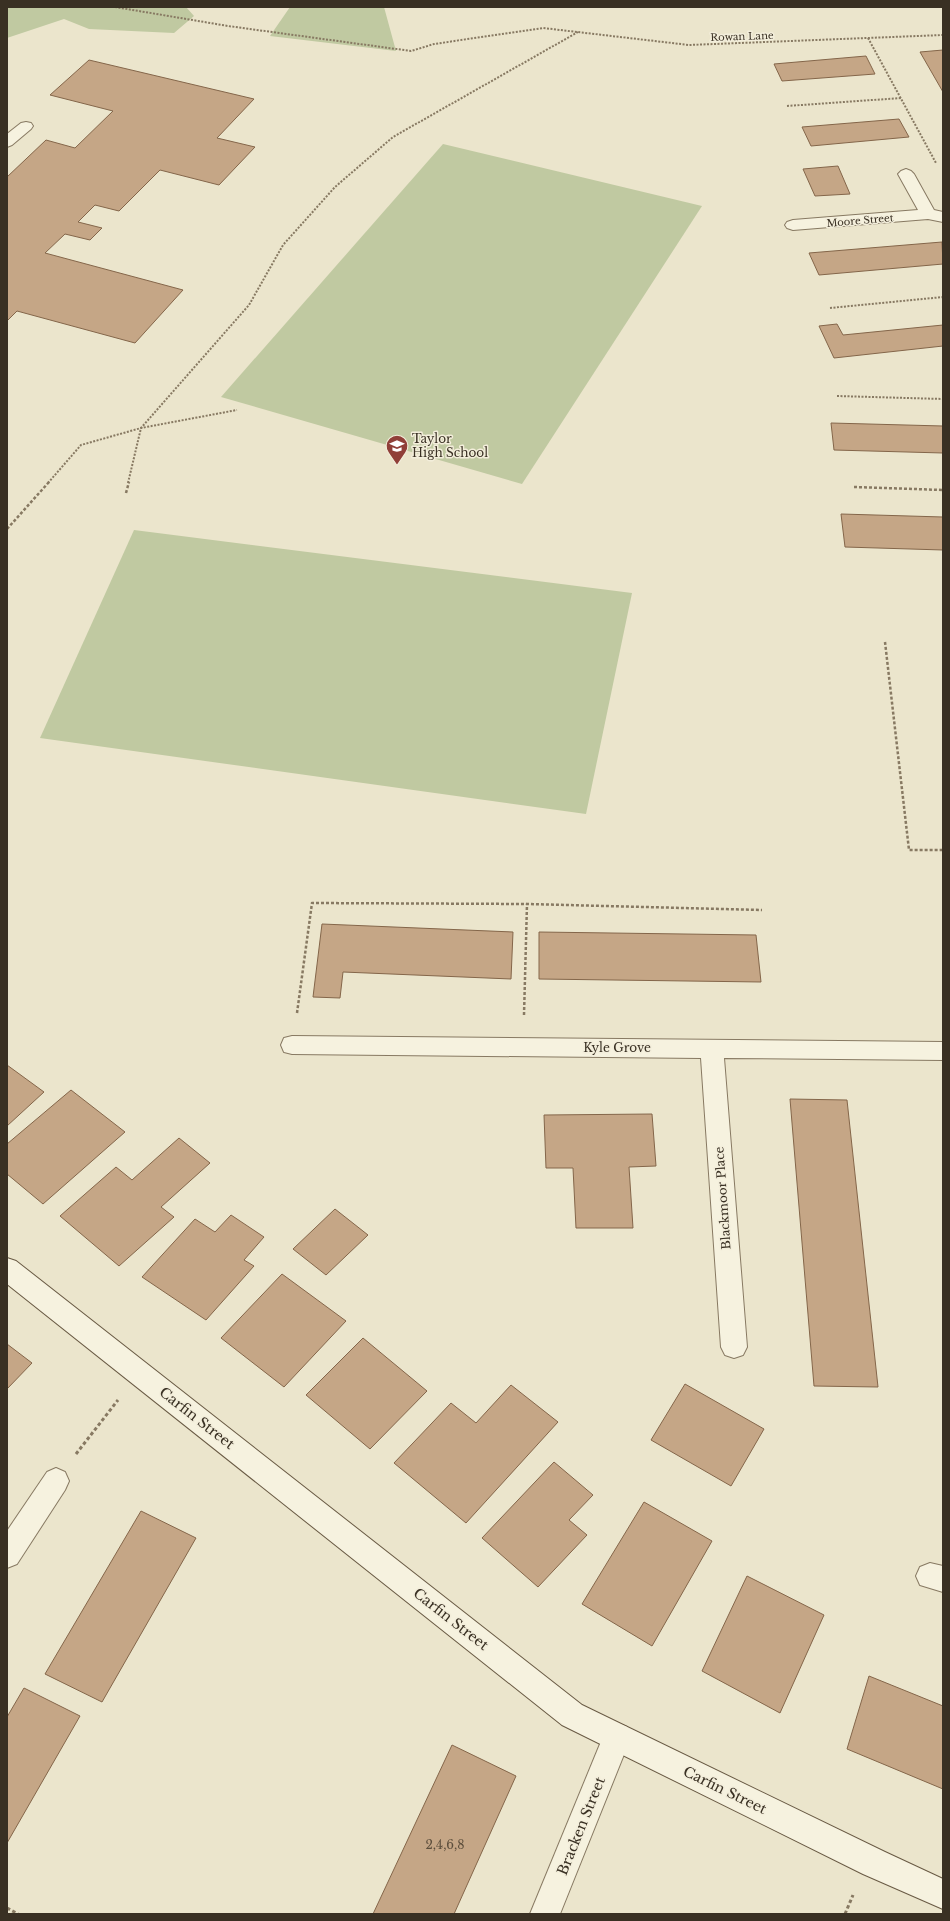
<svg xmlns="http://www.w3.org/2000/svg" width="950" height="1921" viewBox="0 0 950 1921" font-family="'Libre Baskerville',serif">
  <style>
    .green { fill: #c0c9a1 }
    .building { fill: #c5a686; stroke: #84664a }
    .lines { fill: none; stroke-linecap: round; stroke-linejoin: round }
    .service-casing { stroke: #877962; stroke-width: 2 }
    .minor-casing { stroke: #877962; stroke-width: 2 }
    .secondary-casing { stroke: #695a44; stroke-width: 2 }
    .path-far2 { stroke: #877962; stroke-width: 2; stroke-dasharray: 2 1.5; stroke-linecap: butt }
    .path-far1 { stroke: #877962; stroke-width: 2.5; stroke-dasharray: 3 2; stroke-linecap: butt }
    .path { stroke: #877962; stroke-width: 3; stroke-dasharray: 3.5 2.5; stroke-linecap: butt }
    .service { fill: #f6f2df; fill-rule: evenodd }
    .minor { fill: #f6f2df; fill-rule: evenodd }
    .secondary { fill: #f6f2df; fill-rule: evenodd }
    .labels { text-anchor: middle; stroke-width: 3; stroke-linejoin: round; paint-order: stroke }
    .far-street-label { font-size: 10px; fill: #393023; stroke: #f3eedb }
    .poi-label { font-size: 12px; fill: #393023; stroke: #f3eedb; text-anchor: start }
    .street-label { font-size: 12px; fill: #393023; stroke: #f3eedb }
    .near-number-label { font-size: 12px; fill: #5c4e3c }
    .near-street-label { font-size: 14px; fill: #393023; stroke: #f3eedb }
  </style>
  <rect width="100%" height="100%" fill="#ebe5cc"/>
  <g class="green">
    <polygon points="7,7 186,7 194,16 174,33 89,29 64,19 7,38"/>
    <polygon points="290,7 384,7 396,51 270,36"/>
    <polygon points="443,144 702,206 522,484 221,397"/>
    <polygon points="134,530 632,593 586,814 40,738"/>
  </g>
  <g class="building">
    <polygon points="943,50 943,92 920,52"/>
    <polygon points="866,56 875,74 782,81 774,64"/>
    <polygon points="89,60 254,99 217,138 255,147 219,185 160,170 119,211 95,205 78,222 102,228 90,240 65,234 45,253 183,290 135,343 17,311 7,321 7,177 46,140 75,148 113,111 50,95"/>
    <polygon points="899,119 909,137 811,146 802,127"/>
    <polygon points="838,166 850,194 815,196 803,169"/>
    <polygon points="942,242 943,264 819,275 809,253"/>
    <polygon points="837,324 843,335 943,325 943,346 834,358 819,326"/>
    <polygon points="831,423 943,426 943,453 834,450"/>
    <polygon points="841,514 943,517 943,550 845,547"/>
    <polygon points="322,924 513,932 511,979 343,972 340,998 313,997"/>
    <polygon points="539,932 756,935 761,982 539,979"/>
    <polygon points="7,1065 44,1092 7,1126"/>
    <polygon points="71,1090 125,1132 43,1204 7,1174 7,1144"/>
    <polygon points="790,1099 847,1100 878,1387 814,1386"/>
    <polygon points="652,1114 656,1166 629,1167 633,1228 576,1228 573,1168 546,1168 544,1115"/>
    <polygon points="179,1138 210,1163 161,1207 174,1217 119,1266 60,1216 116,1167 132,1180"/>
    <polygon points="335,1209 368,1235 326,1275 293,1249"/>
    <polygon points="231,1215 264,1237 244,1260 254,1266 206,1320 142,1277 195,1219 215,1232"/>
    <polygon points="282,1274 346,1321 284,1387 221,1338"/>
    <polygon points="363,1338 427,1391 370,1449 306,1395"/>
    <polygon points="7,1344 32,1363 7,1389"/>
    <polygon points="685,1384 764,1429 731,1486 651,1440"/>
    <polygon points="511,1385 558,1422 466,1523 394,1463 451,1403 476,1423"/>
    <polygon points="554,1462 593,1495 569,1520 587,1535 538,1587 482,1538"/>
    <polygon points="644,1502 712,1541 652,1646 582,1604"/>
    <polygon points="141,1511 196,1538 102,1702 45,1674"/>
    <polygon points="747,1576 824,1615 780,1713 702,1671"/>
    <polygon points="869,1676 943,1706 943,1789 847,1749"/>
    <polygon points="24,1688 80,1716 7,1843 7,1717"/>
    <polygon points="452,1745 516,1776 454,1914 373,1914"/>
  </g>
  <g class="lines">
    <g class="service-casing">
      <g id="service">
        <polygon points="26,122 31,123 33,126 31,129 12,145 7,147 7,134 21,123"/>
        <polygon points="930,1563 943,1566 943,1592 920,1585 916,1576 920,1567"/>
      </g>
    </g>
    <g class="minor-casing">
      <g id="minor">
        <polygon points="906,169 911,171 914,174 934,210 943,212 943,222 928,219 793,230 787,228 785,225 787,222 793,220 918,210 898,174 901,171"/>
        <polygon points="292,1036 943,1042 943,1060 724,1058 747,1347 743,1355 734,1358 725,1355 721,1347 701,1058 292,1054 284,1052 281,1045 284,1038"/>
        <polygon points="56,1468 65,1472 69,1481 65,1490 17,1564 7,1568 7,1531 47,1472"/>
        <polygon points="617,1723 627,1727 631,1737 560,1914 530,1914 607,1727"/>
      </g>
    </g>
    <g class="secondary-casing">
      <polygon id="secondary" points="7,1258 16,1261 582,1705 885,1852 943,1879 943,1909 863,1874 562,1725 7,1284"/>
    </g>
    <g class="path-far2">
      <polyline points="115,7 228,26 411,51 434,44 543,28 689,45 943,35"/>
      <polyline points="868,38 936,163"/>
      <polyline points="787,106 901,98"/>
      <polyline points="830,308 943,297"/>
      <polyline points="837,396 943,399"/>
      <polyline points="48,483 81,445 141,428 237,410"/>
      <polyline points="128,483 141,428 249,305 283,245 335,187 393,137 578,32"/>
    </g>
    <g class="path-far1">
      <polyline points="854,487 943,490"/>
      <polyline points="126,493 129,482"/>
      <polyline points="7,529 49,482"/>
      <polyline points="885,642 909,850 943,850"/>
      <polyline points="297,1013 312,903 527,904"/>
      <polyline points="524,1015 527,904 762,910"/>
    </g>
    <g class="path">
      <polyline points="76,1454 118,1400"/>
      <polyline points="7,1908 18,1914"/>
      <polyline points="845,1914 853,1895"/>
    </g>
    <use href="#service" class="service"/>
    <use href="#minor" class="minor"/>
    <use href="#secondary" class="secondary"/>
  </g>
  <defs>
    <g id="school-pin" transform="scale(1.15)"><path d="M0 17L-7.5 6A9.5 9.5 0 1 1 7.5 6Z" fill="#903f38" stroke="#f3eedb"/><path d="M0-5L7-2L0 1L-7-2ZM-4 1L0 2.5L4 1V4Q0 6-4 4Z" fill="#fff"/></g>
  </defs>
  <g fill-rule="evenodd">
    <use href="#school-pin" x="397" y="446"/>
  </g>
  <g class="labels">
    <g class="far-street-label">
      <text transform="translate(742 36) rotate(-2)" y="4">Rowan Lane</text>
      <text transform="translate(860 220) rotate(-5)" y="4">Moore Street</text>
    </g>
    <g class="poi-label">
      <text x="412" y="443">Taylor<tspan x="412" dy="14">High School</tspan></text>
    </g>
    <g class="street-label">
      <text x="617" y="1052">Kyle Grove</text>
      <text transform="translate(723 1198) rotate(-94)" y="4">Blackmoor Place</text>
    </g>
    <g class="near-number-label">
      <text x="445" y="1849">2,4,6,8</text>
    </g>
    <g class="near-street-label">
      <text transform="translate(197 1418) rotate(38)" y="5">Carfin Street</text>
      <text transform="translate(451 1619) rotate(38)" y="5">Carfin Street</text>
      <text transform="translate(725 1790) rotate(26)" y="5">Carfin Street</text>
      <text transform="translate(581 1826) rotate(-68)" y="5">Bracken Street</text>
    </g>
  </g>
  <rect width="950" height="1921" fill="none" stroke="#393023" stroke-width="16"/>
</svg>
